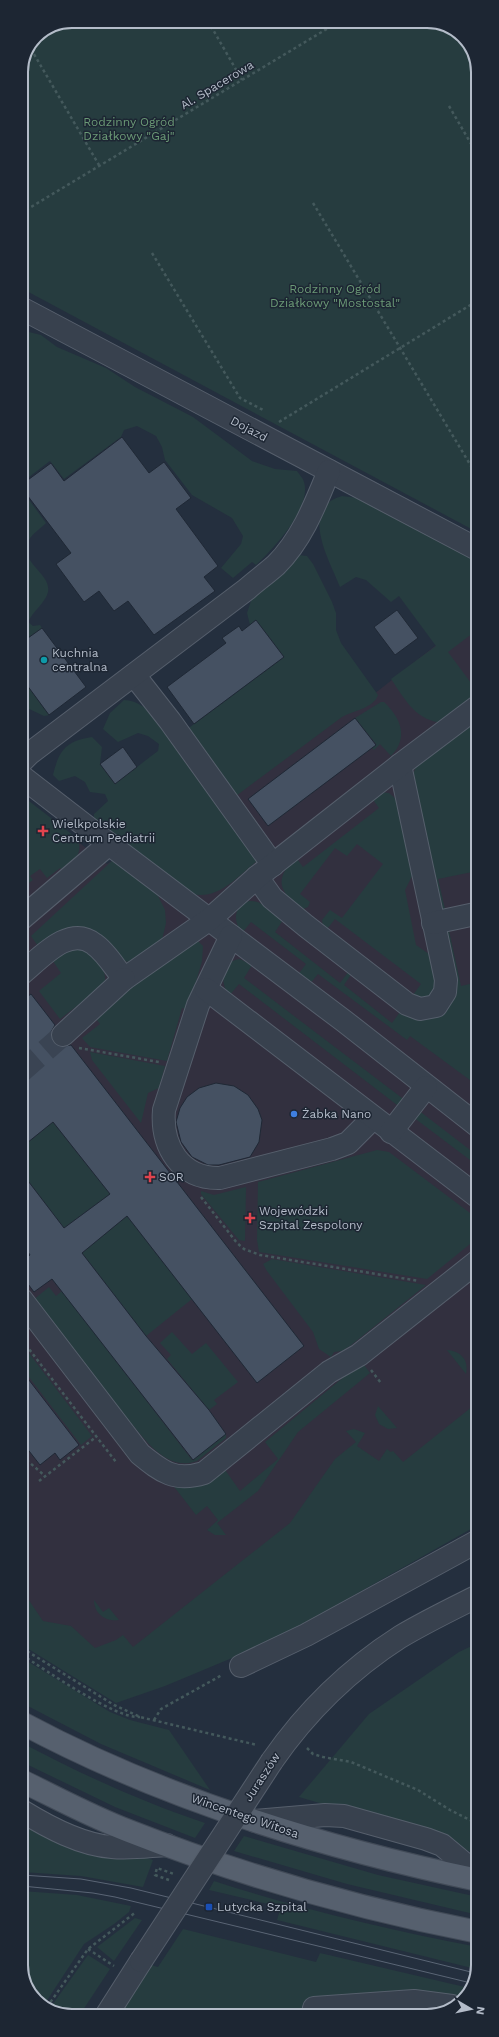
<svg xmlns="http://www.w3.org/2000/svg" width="499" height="2037" viewBox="0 0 499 2037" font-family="'Work Sans',sans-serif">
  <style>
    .medical { fill: #32303f }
    .green { fill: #263c3f }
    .building { fill: #455162; stroke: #1f2835 }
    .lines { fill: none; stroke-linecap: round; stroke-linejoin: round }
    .minor-tunnel { stroke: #3a4453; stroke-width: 22; stroke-dasharray: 22 11; stroke-linecap: butt }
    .minor-casing { stroke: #565f6c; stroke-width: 24 }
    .major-casing { stroke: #414a57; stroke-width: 24 }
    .path { stroke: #44595c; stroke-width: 2.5; stroke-dasharray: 3 3; stroke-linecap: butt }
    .minor { stroke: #38414e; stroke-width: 22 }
    .major { stroke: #56606e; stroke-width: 22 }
    .tram { stroke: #5a6575; stroke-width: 1 }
    .minor-bridge-casing { stroke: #565f6c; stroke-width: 24; stroke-linecap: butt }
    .minor-bridge { stroke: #38414e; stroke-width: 22 }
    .culture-dot { fill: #0f9aa8; stroke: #1d2633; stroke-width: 1.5 }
    .health-dot { fill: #e0444e; stroke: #1d2633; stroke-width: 1.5 }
    .shop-dot { fill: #3f7fe0; stroke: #1d2633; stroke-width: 1.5 }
    .transit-dot { fill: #1a4fb4; stroke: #1d2633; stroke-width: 1.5 }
    .labels { text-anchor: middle; stroke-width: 3; stroke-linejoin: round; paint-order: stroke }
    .street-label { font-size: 12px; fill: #b4bcc9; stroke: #1d2633 }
    .park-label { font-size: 12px; fill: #6b9a76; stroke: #1d2633 }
    .poi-label { font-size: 12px; fill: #b4bcc9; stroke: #1d2633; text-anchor: start }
    .rim { fill: none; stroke: #b4bcc9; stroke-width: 2 }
  </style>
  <rect width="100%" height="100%" fill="#242f3e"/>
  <polygon class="medical" points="477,613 478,1509 124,1692 22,1630 21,798 107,864 374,694"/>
  <g class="green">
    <polygon points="72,21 433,21 463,36 477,63 477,532 21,288 21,72 36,36"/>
    <path d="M21,326L29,332L41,335L57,347L106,368L135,387L193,417L252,461L275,469L297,471C299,474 303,478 304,482C312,508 273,549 256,565L252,562L233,578L221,568L241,544L243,536L232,518L192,495L165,460L162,447L156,436L137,426L124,430L121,437L64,479L50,461L21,483Z"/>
    <path d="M21,489L46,523C41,528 32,534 29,540C16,561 52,573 48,592C46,602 33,611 28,622L33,626L40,625L42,628L21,643Z"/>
    <path d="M342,496L358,498L477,559V630L448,652L477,691L476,701L444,723C416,721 406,701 391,679L436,646L399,596L391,602L366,580L356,577L340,587C330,561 298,508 342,496Z"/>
    <path d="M298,555L307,556L313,564L332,602L336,613V630L341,643L378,695C374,708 353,711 342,717L232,799L186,730L284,657L256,620L250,625L247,613L252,598Z"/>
    <polygon points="21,677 49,715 44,716 27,708 21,713"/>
    <path d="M124,700C138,700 148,710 158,719L258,860C238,876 219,900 192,894L94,820V814L108,801L105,794L90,792L85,782L75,776L59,781L53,775C59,750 66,741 92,737L102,747L100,764L115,783C130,773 143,762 158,751L159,744L148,736L138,733L118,742L103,729L110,713Z"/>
    <path d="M381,702H384C401,718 409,738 391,756L380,744L374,750L372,748L376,744L355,718Z"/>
    <polygon points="477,720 477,871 438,879 446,913 439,906 413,775 416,766"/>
    <path d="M379,792L389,793L396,799L413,874L405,890L416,945L429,954L437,988L426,1000L413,995L421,984L335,919L327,929L323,926L322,920L330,910L342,918L383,864L357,844L347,856L335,848L300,894L310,902L308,907L301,910C279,889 274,882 295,856L303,867L379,808L371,797Z"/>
    <path d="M25,798L78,839C83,855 73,862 64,872L60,868L47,878L40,869L30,876L33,880L22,888L21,800Z"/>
    <polygon points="114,859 156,892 165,910 166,923 162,940 129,962 123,961 111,948 40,949 31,936"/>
    <path d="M249,901C263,900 273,912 283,920L275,932L340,983L349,971L352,973L344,985L392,1023L400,1012L431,1017L448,926L461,986L478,982V1086L410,1036L407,1040L318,974L309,985L297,976L306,964L251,922L242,933C233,922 233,906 249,901Z"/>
    <polygon points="197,940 203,946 202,961 188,1010 182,1008 167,1061 90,1047 82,1038 100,1024 94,1016 191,941"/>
    <path d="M73,948C77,949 85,949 88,951C98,957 110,975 103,986L60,1019L39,991L61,973L53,961Z"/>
    <path d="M240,959L252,965L244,978L406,1101L401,1108L239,984L229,996C220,983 220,961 240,959Z"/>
    <polygon points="90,1052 165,1066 159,1088 148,1093 141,1123 92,1060"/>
    <polygon points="43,1110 110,1194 64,1228 22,1173 22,1147 41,1132 32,1119"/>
    <polygon points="418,1110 478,1156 478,1166 413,1117"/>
    <path d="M377,1150L389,1152L470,1213C479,1224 478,1233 470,1244L427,1279L259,1252L257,1240L258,1182Z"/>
    <polygon points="246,1187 245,1241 239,1240 201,1194 201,1191 214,1195"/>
    <polygon points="127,1216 192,1299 146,1336 82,1253"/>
    <polygon points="272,1259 426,1285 350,1346 342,1351 334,1352 331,1357 319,1349 313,1332 267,1271 263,1264"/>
    <path d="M49,1287L56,1296L62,1291L192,1460L226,1434V1438L197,1461C168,1472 147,1442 131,1423L127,1426L32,1301Z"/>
    <polygon points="172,1332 192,1354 206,1343 238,1382 214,1400 217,1404 209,1410 167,1359 171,1355 160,1343"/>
    <polygon points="22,1344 92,1436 81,1445 22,1368"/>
    <path d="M447,1350C461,1351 469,1360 466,1374Z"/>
    <path d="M362,1362L370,1373L298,1432L258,1491L217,1523L226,1535H215L207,1530L218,1520L207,1506L196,1515L172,1484C196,1493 205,1483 223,1467L240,1491L278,1459L265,1442Z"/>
    <polygon points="478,1402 478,1525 273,1641 165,1686 116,1703 22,1645 22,1590 43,1621 71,1626 95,1648 116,1640 123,1635 133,1647 290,1523 335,1459 356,1442 346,1431 354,1429 365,1433 357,1446 379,1461 387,1449 391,1452 393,1451 403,1462"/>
    <polygon points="378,1406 397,1428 388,1429 379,1424 375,1415"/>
    <path d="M94,1600L103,1612L109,1608L119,1620C106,1622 94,1614 94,1600Z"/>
    <polygon points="478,1643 478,1855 442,1839 299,1797 369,1714 459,1652"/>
    <polygon points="22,1658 110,1712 130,1720 169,1730 210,1790 101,1744 22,1703"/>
    <path d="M22,1743C81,1774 142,1802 205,1823L195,1838L115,1807L22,1762Z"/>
    <polygon points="22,1816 153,1860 143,1887 81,1876 22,1872"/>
    <polygon points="244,1836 378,1875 478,1897 478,1915 347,1884 234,1851"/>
    <path d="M214,1881C300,1909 389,1930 478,1947L476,1969L277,1920L281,1907L209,1890Z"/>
    <polygon points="22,1891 77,1895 131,1906 129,1912 114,1924 84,1944 44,2005 38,2003 22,1974"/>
    <polygon points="135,1918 142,1920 114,1961 97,1947"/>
    <polygon points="183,1929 316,1962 320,1953 469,1988 465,1998 462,2000 407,1992 304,2001 300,2015 119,2016 151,1965 158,1967"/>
    <polygon points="88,1955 110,1969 79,2016 69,2016 50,2008"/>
  </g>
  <g class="building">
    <polygon points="122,437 149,473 164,462 191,498 176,509 218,566 204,577 215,591 154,635 128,601 114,611 99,591 84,602 56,564 71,553 21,487 21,485 51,463 64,481"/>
    <polygon points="397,610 418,638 395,655 374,627"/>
    <polygon points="256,620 284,657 194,724 167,687 226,643 222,638 239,626 242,631"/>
    <polygon points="42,628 86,687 49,715 21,677 21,643"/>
    <polygon points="355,718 376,745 268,826 248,799"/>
    <polygon points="123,747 137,767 115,784 100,764"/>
    <polygon points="31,994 55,1025 51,1032 51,1037 54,1043 60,1047 71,1045 304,1346 257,1383 127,1216 82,1253 146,1336 209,1410 226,1434 193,1460 52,1279 34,1292 22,1276 22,1262 30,1255 22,1243 22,1173 64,1228 110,1194 53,1122 22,1147 21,1001"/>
    <polygon points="216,1083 234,1086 248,1095 258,1109 262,1120 259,1142 250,1157 219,1165 208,1165 192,1157 181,1142 176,1122 180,1108 187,1097 199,1088"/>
    <polygon points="22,1371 79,1445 60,1460 55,1453 40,1465 22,1442"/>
  </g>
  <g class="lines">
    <polyline class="minor-tunnel" points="21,1072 63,1035"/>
    <g class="minor-casing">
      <g id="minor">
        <polyline points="21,308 477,549"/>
        <polyline points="134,675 170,721 273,865"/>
        <path d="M21,762L29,754L247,589C256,581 267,573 276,565C302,539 315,505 329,471"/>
        <polyline points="21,776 109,844 344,1021 478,1126"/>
        <polyline points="257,877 272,898 306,926 407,1004 420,1009 436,1006 445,992 446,980 400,765"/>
        <polyline points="21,919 109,844"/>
        <polyline points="433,923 475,914"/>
        <path d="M231,936L198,1005L164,1110C161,1146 180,1179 220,1178L332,1149L348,1143L373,1118"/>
        <path d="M21,974C40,959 69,924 94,944C106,952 115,968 124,979L210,919L257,877L400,765L477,707"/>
        <polyline points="206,989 478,1197"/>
        <polyline points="63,1035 124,979"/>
        <polyline points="391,1132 426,1087"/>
        <path d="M22,1300L140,1454C162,1472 175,1482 204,1473L329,1372L359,1355L478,1261"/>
        <polyline points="241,1666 306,1635 478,1541"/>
        <path d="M272,1761C306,1712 350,1669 400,1637C425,1622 452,1609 478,1596"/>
        <path d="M22,1811C48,1827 81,1845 112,1847C130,1849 149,1846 167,1845"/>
        <polyline points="255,1821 325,1815 344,1816 426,1839 442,1845 478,1875"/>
        <polyline points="313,2015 314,2008 414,2001 452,2006"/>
        <polyline points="106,2016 141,1961"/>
      </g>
    </g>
    <g class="major-casing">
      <g id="major">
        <path d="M22,1723C164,1799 320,1847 478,1880"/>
        <path d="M22,1781C57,1798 92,1817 129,1831C241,1875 360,1909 478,1932"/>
      </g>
    </g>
    <g class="path">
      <polyline points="208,21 242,80"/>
      <polyline points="31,49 99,165"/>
      <polyline points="449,106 477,154"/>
      <polyline points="313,203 477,476"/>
      <polyline points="21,213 340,21"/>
      <polyline points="152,253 240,398 265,411"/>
      <polyline points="279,422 477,301"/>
      <polyline points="79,1048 159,1062"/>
      <polyline points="201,1197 237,1243 244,1249 260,1255 419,1281"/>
      <polyline points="22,1340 116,1462"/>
      <polyline points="371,1370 381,1383"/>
      <polyline points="22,1456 45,1476"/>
      <polyline points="39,1481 96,1437"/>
      <polyline points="22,1648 114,1705 140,1717 257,1745"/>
      <path d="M22,1655C46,1670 115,1719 140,1717"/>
      <polyline points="154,1720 161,1709 222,1675"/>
      <polyline points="307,1748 313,1754 323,1757 351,1762 418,1790 450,1810 478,1824"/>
      <polyline points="169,1880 155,1875 157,1868 174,1874"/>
      <polyline points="88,1949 114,1966"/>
      <polyline points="47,2007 88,1949 136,1912"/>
    </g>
    <use href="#minor" class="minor"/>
    <use href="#major" class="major"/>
    <g class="tram">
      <polyline points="22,1875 81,1879 131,1888 475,1973"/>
      <polyline points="22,1886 93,1893 115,1897 471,1983"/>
    </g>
    <g class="minor-bridge-casing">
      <polyline id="minor-bridge" points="141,1961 272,1761"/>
    </g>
    <use href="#minor-bridge" class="minor-bridge"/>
  </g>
  <circle class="culture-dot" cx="44" cy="660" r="4"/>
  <g class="health-dot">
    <path d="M41 825h4v4h4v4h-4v4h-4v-4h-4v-4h4z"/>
    <path d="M148 1171h4v4h4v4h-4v4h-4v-4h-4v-4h4z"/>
    <path d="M248 1212h4v4h4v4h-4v4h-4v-4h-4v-4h4z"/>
  </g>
  <circle class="shop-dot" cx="294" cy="1114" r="4"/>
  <rect class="transit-dot" x="205" y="1903" width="8" height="8" rx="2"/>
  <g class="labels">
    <g class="street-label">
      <text transform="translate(217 85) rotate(-31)" y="4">Al. Spacerowa</text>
      <text transform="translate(249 429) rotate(28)" y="4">Dojazd</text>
      <text transform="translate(262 1777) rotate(-57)" y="4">Juraszów</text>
      <text transform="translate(245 1816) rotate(19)" y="4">Wincentego Witosa</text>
    </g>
    <g class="park-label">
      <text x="129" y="126">Rodzinny Ogród<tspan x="129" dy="14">Działkowy "Gaj"</tspan></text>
      <text x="335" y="293">Rodzinny Ogród<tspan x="335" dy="14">Działkowy "Mostostal"</tspan></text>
    </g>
    <g class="poi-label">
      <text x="52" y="657">Kuchnia<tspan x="52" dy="14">centralna</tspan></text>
      <text x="52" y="828">Wielkpolskie<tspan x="52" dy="14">Centrum Pediatrii</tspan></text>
      <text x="302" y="1118">Żabka Nano</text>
      <text x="159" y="1181">SOR</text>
      <text x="259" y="1215">Wojewódzki<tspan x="259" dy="14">Szpital Zespolony</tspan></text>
      <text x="217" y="1911">Lutycka Szpital</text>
    </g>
  </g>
  <path d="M0 0H499V2037H0ZM72 28H427A44 44 0 0 1 471 72V1965A44 44 0 0 1 427 2009H72A44 44 0 0 1 28 1965V72A44 44 0 0 1 72 28Z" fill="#1d2633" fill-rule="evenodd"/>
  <path class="rim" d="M72 28H427A44 44 0 0 1 471 72V1965A44 44 0 0 1 427 2009H72A44 44 0 0 1 28 1965V72A44 44 0 0 1 72 28Z"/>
  <g transform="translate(471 2009) rotate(99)" stroke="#1d2633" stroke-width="3" paint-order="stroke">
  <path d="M0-3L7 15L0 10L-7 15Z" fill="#b4bcc9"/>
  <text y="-6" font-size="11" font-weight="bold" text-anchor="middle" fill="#b4bcc9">N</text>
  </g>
</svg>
